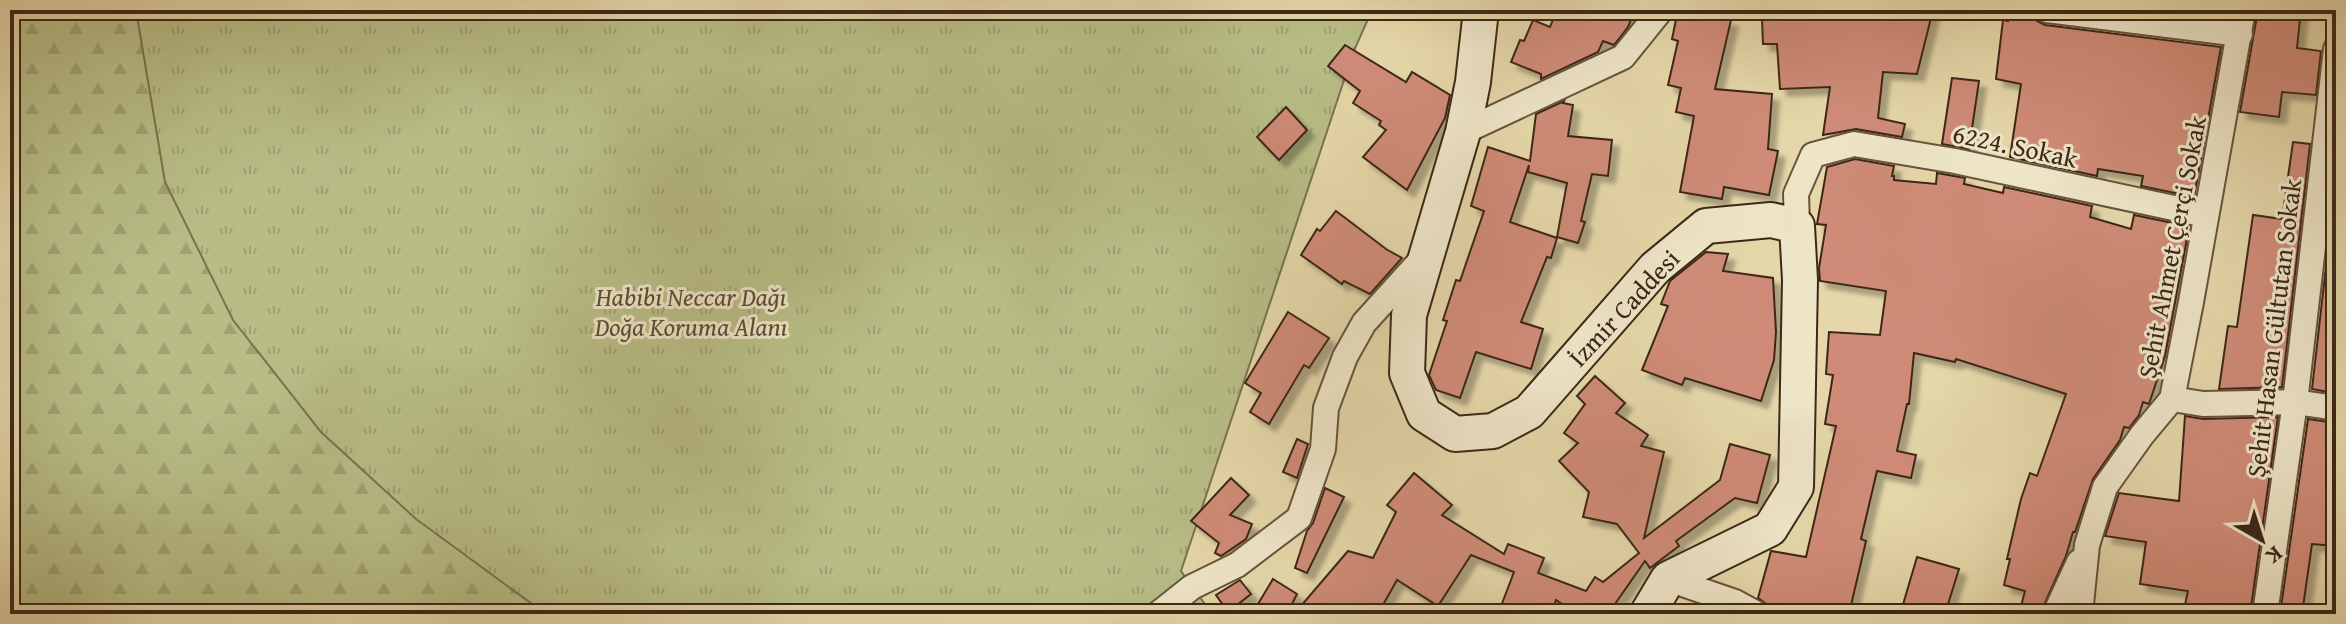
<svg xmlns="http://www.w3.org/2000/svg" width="2346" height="624" viewBox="0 0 2346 624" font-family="'Gentium Book Plus',serif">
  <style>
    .grass { fill: url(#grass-tufts); stroke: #7a7250; stroke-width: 2 }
    .forest { fill: url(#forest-firs); stroke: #7a7250; stroke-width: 2 }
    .building { fill: #cf8b77; stroke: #3c2819; stroke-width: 2; filter: url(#shadow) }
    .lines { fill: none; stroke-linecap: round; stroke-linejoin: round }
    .street-casing { stroke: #66543d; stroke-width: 28 }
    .secondary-casing { stroke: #3c2819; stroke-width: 38 }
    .street { stroke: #eee5c7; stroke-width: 24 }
    .secondary { stroke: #eee5c7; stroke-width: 34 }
    .labels { text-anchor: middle; stroke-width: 6; stroke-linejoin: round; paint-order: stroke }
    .street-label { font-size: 26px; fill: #3c2819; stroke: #eee5c7 }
    .park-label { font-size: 26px; font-style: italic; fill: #5b4d34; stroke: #eee5c7 }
  </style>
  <defs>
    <pattern id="grass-tufts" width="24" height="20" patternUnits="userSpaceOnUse" patternTransform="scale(2)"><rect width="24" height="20" fill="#b8bd86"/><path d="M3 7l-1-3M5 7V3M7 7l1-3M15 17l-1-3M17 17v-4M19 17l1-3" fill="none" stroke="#9fa273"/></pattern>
    <pattern id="forest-firs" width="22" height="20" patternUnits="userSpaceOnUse" patternTransform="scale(2)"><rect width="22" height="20" fill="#b8bd86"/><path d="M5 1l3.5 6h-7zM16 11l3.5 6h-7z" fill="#9fa273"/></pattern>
    <filter id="shadow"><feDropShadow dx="7" dy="7" stdDeviation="2" flood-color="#0004"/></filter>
  </defs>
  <rect width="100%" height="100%" fill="#e5d7a9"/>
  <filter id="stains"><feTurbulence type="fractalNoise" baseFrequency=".0025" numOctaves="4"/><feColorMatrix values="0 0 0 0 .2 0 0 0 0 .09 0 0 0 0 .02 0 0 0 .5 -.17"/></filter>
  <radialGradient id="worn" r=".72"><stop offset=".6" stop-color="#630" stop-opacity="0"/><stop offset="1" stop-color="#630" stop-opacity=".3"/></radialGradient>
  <polygon class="grass" points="10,10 1372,10 1353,53 1181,571 1212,614 10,614"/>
  <polygon class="forest" points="10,10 136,10 165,182 233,320 321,432 416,519 532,604 536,614 10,614"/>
  <g class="building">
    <polygon points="1557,10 1635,10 1628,27 1614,45 1603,41 1598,52 1541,79 1541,74 1511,62 1520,40 1524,41 1533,20 1550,27"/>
    <polygon points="1678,10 1731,20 1715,89 1772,94 1768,149 1778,151 1769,195 1724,187 1722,199 1680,192 1694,116 1676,112 1681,88 1668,85 1678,41 1672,39"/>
    <polygon points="1811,10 1933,10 1917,74 1883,72 1878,118 1905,124 1902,137 1856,129 1823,135 1830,87 1780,89 1777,44 1763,44 1762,18 1811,15"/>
    <polygon points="2009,10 2032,10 2037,21 2045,25 2221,47 2194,197 2141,186 2143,176 2098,169 2097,176 2010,157 2021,84 1996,79 2003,20 2008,21"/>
    <polygon points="2258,10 2301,10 2297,48 2321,51 2316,95 2282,92 2279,117 2240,112"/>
    <polygon points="1345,45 1406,82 1412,72 1450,95 1445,118 1407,190 1363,157 1386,130 1379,125 1381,121 1353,103 1360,91 1328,66"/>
    <polygon points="1952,78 1979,81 1969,149 1942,144"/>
    <polygon points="1564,101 1563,103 1573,105 1568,136 1612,140 1608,176 1592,174 1581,221 1585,222 1578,243 1557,237 1567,183 1528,172 1529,165 1510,222 1557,238 1551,258 1547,257 1521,322 1543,329 1531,369 1476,352 1460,398 1436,390 1429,375 1447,321 1443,320 1456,280 1460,281 1484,211 1471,206 1488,147 1530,161 1536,114"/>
    <polygon points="1286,107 1307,130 1279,160 1257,137"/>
    <polygon points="2293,142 2310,144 2282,387 2219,389 2228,326 2237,327 2253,215 2282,219"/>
    <polygon points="1855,159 1894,166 1892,176 1894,176 1894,180 1936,184 1937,173 1965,178 1964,184 2003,193 2004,187 2092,206 2090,217 2131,229 2134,215 2187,226 2186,233 2188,233 2165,356 2149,404 2143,402 2139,415 2129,428 2124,427 2120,440 2093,479 2075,532 2073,532 2066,556 2040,614 2019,614 2025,591 2004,585 2010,559 2007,559 2021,499 2030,473 2037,476 2066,394 1956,359 1955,362 1914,353 1909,404 1907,404 1897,451 1916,455 1911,478 1877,471 1861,539 1866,541 1849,614 1772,614 1769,606 1758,598 1771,551 1806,557 1836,426 1825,424 1833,375 1826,374 1829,332 1880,335 1886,291 1820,281 1819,268 1826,225 1817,224 1827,167"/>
    <polygon points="2336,179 2336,346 2328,392 2312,389"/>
    <polygon points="1336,211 1386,249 1402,258 1370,294 1344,281 1342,284 1301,255 1317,229 1320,231"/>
    <polygon points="1706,252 1728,254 1723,271 1773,278 1776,332 1774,360 1761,401 1685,378 1682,385 1642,370 1668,306 1661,304 1670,281"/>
    <polygon points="1288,312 1329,338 1309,368 1304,365 1269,424 1250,412 1261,393 1245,383"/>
    <polygon points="1595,376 1625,403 1616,413 1648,435 1641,446 1664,452 1644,538 1720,480 1730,444 1770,455 1757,503 1735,498 1676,541 1679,546 1650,568 1645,561 1608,614 1577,614 1556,600 1551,614 1498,614 1514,572 1471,555 1438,606 1397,580 1378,614 1294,614 1348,551 1373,558 1396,512 1387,505 1414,473 1452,505 1442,515 1504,554 1508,544 1544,558 1538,573 1586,591 1595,577 1603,582 1639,553 1617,524 1583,517 1589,492 1559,461 1578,443 1564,433 1585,404 1577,396"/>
    <polygon points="2185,416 2203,419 2278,417 2250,614 2183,614 2188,591 2140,584 2146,542 2105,536 2119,493 2179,501"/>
    <polygon points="2308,419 2336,423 2336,546 2312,544 2302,614 2280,614"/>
    <polygon points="1297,439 1308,444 1297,478 1283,472"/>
    <polygon points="1231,478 1249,495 1230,515 1252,524 1246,539 1221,556 1215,553 1219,543 1191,521"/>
    <polygon points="1325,488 1344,497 1307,573 1295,568 1307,531 1313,523"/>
    <polygon points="1917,557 1959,569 1945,614 1923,614 1902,608"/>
    <polygon points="1273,579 1297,594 1287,614 1252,614"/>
    <polygon points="1240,580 1251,594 1228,612 1216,595"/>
  </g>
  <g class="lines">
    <g class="street-casing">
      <g id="street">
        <polyline points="2047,10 2240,34"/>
        <polyline points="1463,132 1623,57 1661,10"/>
        <polyline points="1797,226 1796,194 1813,155 1854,144 1955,161 2206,215"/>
        <polyline points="2172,399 2203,404 2295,402 2336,408"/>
        <polyline points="1668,579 1735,602 1757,614"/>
        <polyline points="1158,614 1192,587 1237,565 1299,518 1323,449 1326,408 1345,357 1364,323 1422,259"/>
        <polyline points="2055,614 2079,562"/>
        <polyline points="2080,614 2087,545 2105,487 2142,435 2172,399 2191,302 2243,10"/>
        <polyline points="2265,614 2295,402 2336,49"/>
      </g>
    </g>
    <g class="secondary-casing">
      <polyline id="secondary" points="1481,10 1473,82 1463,132 1409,315 1407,373 1424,414 1455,434 1493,431 1529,412 1655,268 1706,226 1771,220 1797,226 1800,280 1796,487 1770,529 1668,579 1647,614"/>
    </g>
    <use href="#street" class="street"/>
    <use href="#secondary" class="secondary"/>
  </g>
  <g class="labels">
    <g class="street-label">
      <text transform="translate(2015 146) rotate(12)" y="9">6224. Sokak</text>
      <text transform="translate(2172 247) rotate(-79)" y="9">Şehit Ahmet Çerçi Sokak</text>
      <text transform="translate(1624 308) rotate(-47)" y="9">İzmir Caddesi</text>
      <text transform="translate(2274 328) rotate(-83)" y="9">Şehit Hasan Gültutan Sokak</text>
    </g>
    <g class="park-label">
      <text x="691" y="306">Habibi Neccar Dağı<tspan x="691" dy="30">Doğa Koruma Alanı</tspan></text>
    </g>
  </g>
  <rect width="2346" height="624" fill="none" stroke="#e5d7a9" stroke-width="40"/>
  <rect x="12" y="12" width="2322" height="600" fill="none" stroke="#3c2819" stroke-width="4"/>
  <rect x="20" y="20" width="2306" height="584" fill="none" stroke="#3c2819" stroke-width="2"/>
  <g transform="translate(2262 540) rotate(141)" stroke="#eee5c7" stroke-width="6" paint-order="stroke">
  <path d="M0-6L14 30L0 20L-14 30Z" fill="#3c2819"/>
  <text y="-12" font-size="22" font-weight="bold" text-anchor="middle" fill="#3c2819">K</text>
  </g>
  <rect width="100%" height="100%" filter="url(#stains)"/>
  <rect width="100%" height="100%" fill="url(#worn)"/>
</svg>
